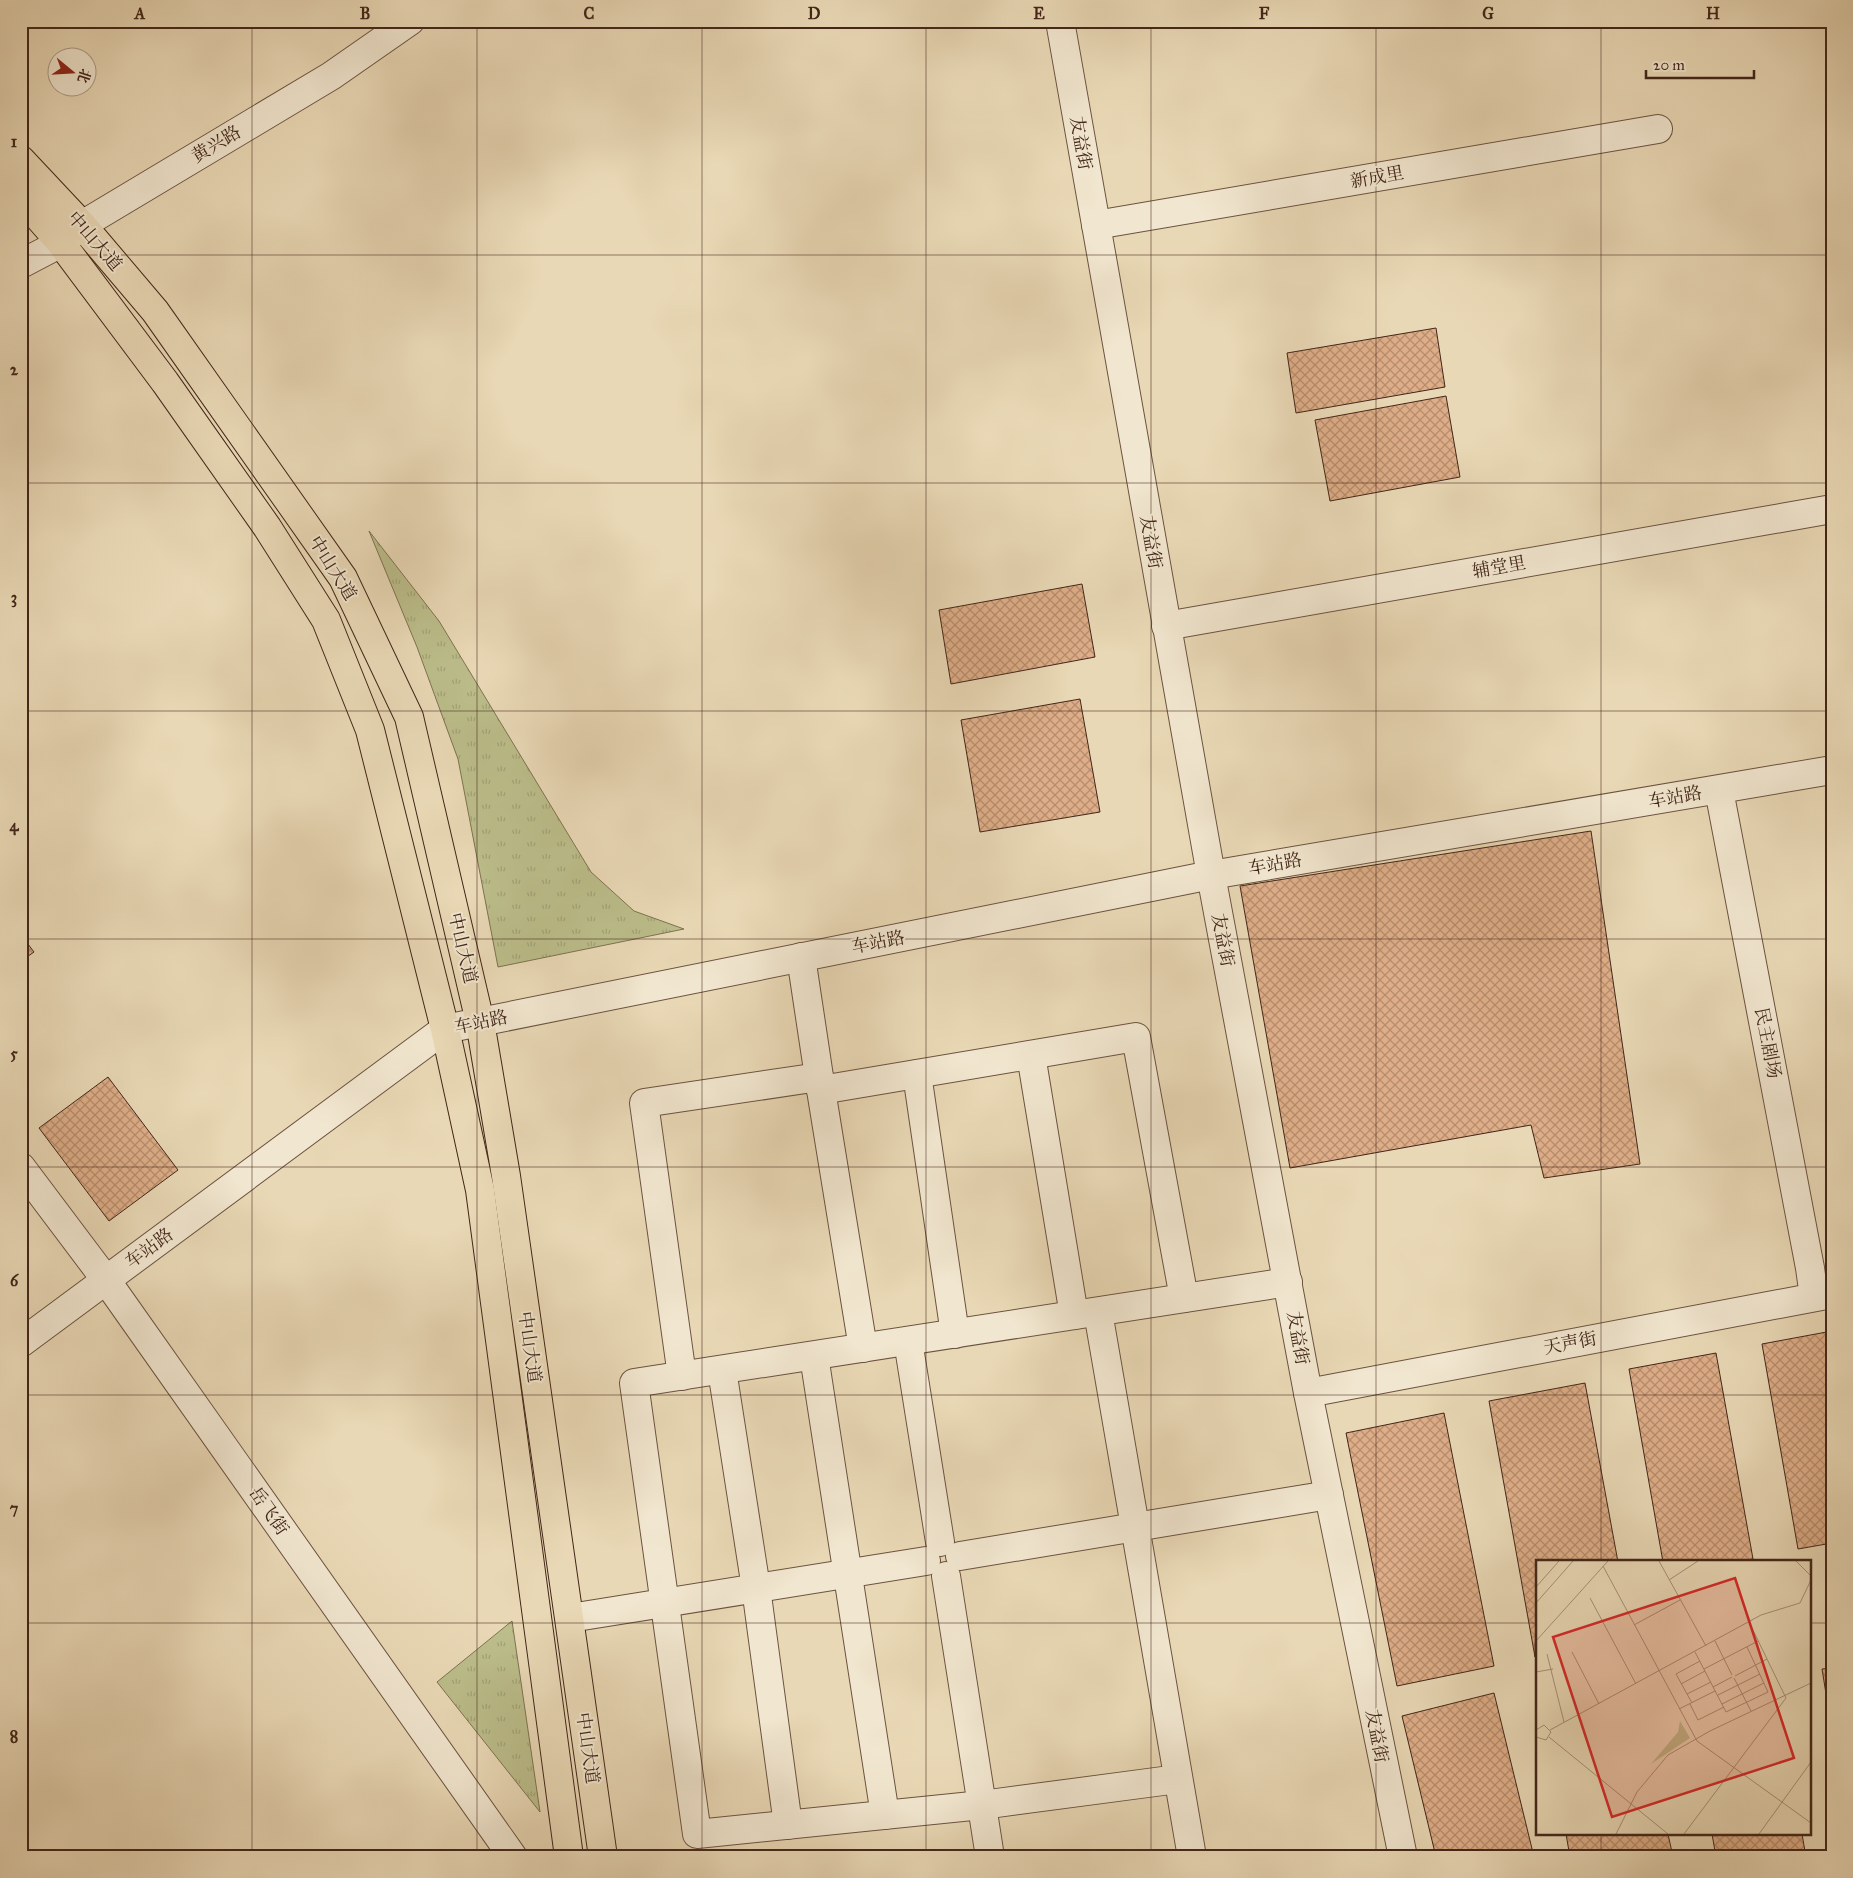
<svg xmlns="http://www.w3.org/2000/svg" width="1853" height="1878" viewBox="0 0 1853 1878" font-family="'IM FELL Great Primer','Noto Serif SC',serif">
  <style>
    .park { fill: url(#park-tufts); stroke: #7e7252 }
    .building { fill: url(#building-cross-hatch); stroke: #422619 }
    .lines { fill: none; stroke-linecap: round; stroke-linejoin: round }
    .minor-casing { stroke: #6c5240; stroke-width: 30 }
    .major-casing { stroke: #422619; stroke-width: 30 }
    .minor { stroke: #f1e6cf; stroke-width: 28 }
    .major { stroke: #e9d8b5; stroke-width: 28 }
    .grid { fill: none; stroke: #422619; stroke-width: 1; stroke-opacity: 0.55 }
    .labels { text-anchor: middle; stroke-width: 4; stroke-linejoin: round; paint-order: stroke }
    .street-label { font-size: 18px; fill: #422619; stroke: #f1e6cf }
    .inset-road { fill: none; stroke: #a69177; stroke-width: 1 }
    .view { fill: #d62828; fill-opacity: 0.15; stroke: #d62828; stroke-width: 2.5 }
    .inset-edge { fill: none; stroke: #422619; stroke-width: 2.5 }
    .neatline { fill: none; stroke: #422619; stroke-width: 2 }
    .grid-label { font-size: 16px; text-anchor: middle; font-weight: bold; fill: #422619 }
  </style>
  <defs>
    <pattern id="park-tufts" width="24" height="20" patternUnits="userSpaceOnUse" patternTransform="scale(1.25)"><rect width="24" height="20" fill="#bbbd8a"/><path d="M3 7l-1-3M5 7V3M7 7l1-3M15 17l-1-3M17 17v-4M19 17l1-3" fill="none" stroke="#a2a276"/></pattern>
    <pattern id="building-cross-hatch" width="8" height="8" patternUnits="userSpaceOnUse" patternTransform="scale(1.25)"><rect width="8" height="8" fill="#dfae88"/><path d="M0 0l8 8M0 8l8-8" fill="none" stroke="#b68d6e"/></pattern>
  </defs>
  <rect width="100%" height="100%" fill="#e9d8b5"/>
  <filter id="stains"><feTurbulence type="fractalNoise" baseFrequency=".004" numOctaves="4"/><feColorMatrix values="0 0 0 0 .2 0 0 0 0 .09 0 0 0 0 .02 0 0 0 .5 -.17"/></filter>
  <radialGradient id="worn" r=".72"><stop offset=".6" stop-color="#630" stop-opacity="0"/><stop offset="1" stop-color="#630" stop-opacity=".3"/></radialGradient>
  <g class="park">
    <polygon points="369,531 439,621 591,872 634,911 684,929 498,967 458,759 417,647"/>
    <polygon points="512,1621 540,1812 437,1682"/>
  </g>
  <g class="building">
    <polygon points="1436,328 1445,387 1296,413 1287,353"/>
    <polygon points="1446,396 1460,477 1330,501 1315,420"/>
    <polygon points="1082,584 1095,657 951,684 939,610"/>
    <polygon points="1080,699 1100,812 980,832 961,720"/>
    <polygon points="1591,831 1640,1164 1544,1178 1531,1125 1290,1168 1240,886"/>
    <polygon points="21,935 34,952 21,961"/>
    <polygon points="108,1077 178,1170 109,1221 39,1128"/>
    <polygon points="1832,1331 1832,1543 1798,1549 1762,1344"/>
    <polygon points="1716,1353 1753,1559 1737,1562 1663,1562 1629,1369"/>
    <polygon points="1585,1383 1618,1562 1537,1562 1535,1657 1489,1401"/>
    <polygon points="1444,1413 1494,1666 1397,1686 1346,1433"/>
    <polygon points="1832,1668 1832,1731 1822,1669"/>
    <polygon points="1494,1693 1534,1857 1436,1857 1402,1716"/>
    <polygon points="1566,1834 1668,1834 1673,1857 1570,1857"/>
    <polygon points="1712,1834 1802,1834 1806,1857 1716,1857"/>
  </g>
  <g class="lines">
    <g class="minor-casing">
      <g id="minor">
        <polyline points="1060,21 1211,875 1308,1393 1403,1857"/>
        <polyline points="1096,225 1658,129"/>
        <polyline points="21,264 61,243 82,225 331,76 410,21"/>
        <polyline points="1166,626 1832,509"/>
        <polyline points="1719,790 1810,1268 1814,1297"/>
        <polyline points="801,957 821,1090 863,1348"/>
        <polyline points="1031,1055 1074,1315"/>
        <polyline points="917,1074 955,1334"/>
        <polyline points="821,1090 1136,1037 1184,1298"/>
        <polyline points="21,1167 106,1280 513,1857"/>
        <polyline points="1098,1312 1192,1857"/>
        <polyline points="908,1341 940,1542"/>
        <polyline points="21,1343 445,1029 1211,875 1832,770"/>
        <polyline points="814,1356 885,1815"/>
        <polyline points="722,1370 756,1588 788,1825"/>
        <polyline points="682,1376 644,1103 819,1077"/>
        <polyline points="1308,1393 1832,1294"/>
        <polyline points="960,1556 1329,1495"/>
        <polyline points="946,1576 990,1857"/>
        <polyline points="570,1618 926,1561"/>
        <polyline points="1178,1779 982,1805 697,1834 634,1383 1288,1282"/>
      </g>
    </g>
    <g class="major-casing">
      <g id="major">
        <polyline points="21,160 82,225 155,311 343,578 409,717 480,1022 506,1176 603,1857"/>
        <polyline points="21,197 61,243 165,382 267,527 326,620 370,730 445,1029 480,1190 569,1857"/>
      </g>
    </g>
    <use href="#minor" class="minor"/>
    <use href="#major" class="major"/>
  </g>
  <path class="grid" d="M252,21V1857M477,21V1857M702,21V1857M926,21V1857M1151,21V1857M1376,21V1857M1601,21V1562M21,255H1832M21,483H1832M21,711H1832M21,939H1832M21,1167H1832M21,1395H1832M21,1623H1537M1809,1623H1832M1601,1834V1857"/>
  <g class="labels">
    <g class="street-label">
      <text transform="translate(1081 143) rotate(80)" y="6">友益街</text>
      <text transform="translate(216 144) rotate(-31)" y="6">黄兴路</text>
      <text transform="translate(1377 177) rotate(-10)" y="6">新成里</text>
      <text transform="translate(95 241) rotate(49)" y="6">中山大道</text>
      <text transform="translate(1151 542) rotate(80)" y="6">友益街</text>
      <text transform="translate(1499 567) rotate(-10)" y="6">辅堂里</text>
      <text transform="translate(333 568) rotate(58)" y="6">中山大道</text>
      <text transform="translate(1675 797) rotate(-10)" y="6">车站路</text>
      <text transform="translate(1275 864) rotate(-10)" y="6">车站路</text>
      <text transform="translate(1223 940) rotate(79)" y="6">友益街</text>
      <text transform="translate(878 942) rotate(-11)" y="6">车站路</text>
      <text transform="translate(463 948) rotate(77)" y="6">中山大道</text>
      <text transform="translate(481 1022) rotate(-12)" y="6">车站路</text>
      <text transform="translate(1768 1043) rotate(79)" y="6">民主剧场</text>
      <text transform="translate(149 1248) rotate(-36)" y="6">车站路</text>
      <text transform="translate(1298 1338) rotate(80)" y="6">友益街</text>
      <text transform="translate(1570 1343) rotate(-11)" y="6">天声街</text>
      <text transform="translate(530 1347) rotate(82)" y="6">中山大道</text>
      <text transform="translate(269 1511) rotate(55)" y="6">岳飞街</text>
      <text transform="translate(1377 1736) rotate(79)" y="6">友益街</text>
      <text transform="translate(588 1748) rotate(82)" y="6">中山大道</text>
    </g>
  </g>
  <g transform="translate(1536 1560)">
    <rect width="275" height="275" fill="#e9d8b5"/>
    <path d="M144,161L154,178L115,204L142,172Z" fill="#bbbd8a"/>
    <path class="inset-road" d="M123,1L170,86M260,1L275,16M67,6L161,181L275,263M133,20L162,1M0,27L23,1M54,38L100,124M0,43L37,1M98,65L144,40M0,81L72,1M179,81L196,115M36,92L63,144M159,92L190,152L232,132L211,87M11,94L28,162M168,109L222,81M0,112L17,109M199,116L231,99M198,118L215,151M145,124L169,111M177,127L196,117M151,134L175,122M182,135L224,114M156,143L140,114L164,101M154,144L162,160L188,147M186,144L228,123M143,149L179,131M0,170L8,165L15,172L10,180L0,177M14,170L225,55L264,43L275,20M13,177L132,274M80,274L101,232L132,195L174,171L275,123M148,274L250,138L213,62M223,274L275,202"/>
    <path class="view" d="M199,18L258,198L76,257L17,77Z"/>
    <rect width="275" height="275" class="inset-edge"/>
  </g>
  <rect width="1853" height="1878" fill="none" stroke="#e9d8b5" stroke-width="55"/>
  <g transform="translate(72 72) rotate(108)"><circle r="24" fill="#f1e6cf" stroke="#ab9986"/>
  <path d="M0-4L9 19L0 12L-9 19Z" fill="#8f2418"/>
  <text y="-8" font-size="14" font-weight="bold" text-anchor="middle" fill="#422619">北</text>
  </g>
  <path d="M1646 70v8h108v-8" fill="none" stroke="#422619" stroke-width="2.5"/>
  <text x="1653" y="70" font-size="15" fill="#422619" stroke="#f1e6cf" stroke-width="4" paint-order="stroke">20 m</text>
  <rect x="28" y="28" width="1798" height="1822" class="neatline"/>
  <g class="grid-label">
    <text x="140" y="19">A</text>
    <text x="365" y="19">B</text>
    <text x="589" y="19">C</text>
    <text x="814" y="19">D</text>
    <text x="1039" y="19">E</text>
    <text x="1264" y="19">F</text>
    <text x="1488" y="19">G</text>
    <text x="1713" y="19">H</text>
    <text x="14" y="147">1</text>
    <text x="14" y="375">2</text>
    <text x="14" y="603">3</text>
    <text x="14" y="831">4</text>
    <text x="14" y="1059">5</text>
    <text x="14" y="1286">6</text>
    <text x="14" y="1514">7</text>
    <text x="14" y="1742">8</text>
  </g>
  <rect width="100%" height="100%" filter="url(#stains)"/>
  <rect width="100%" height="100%" fill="url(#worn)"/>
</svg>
